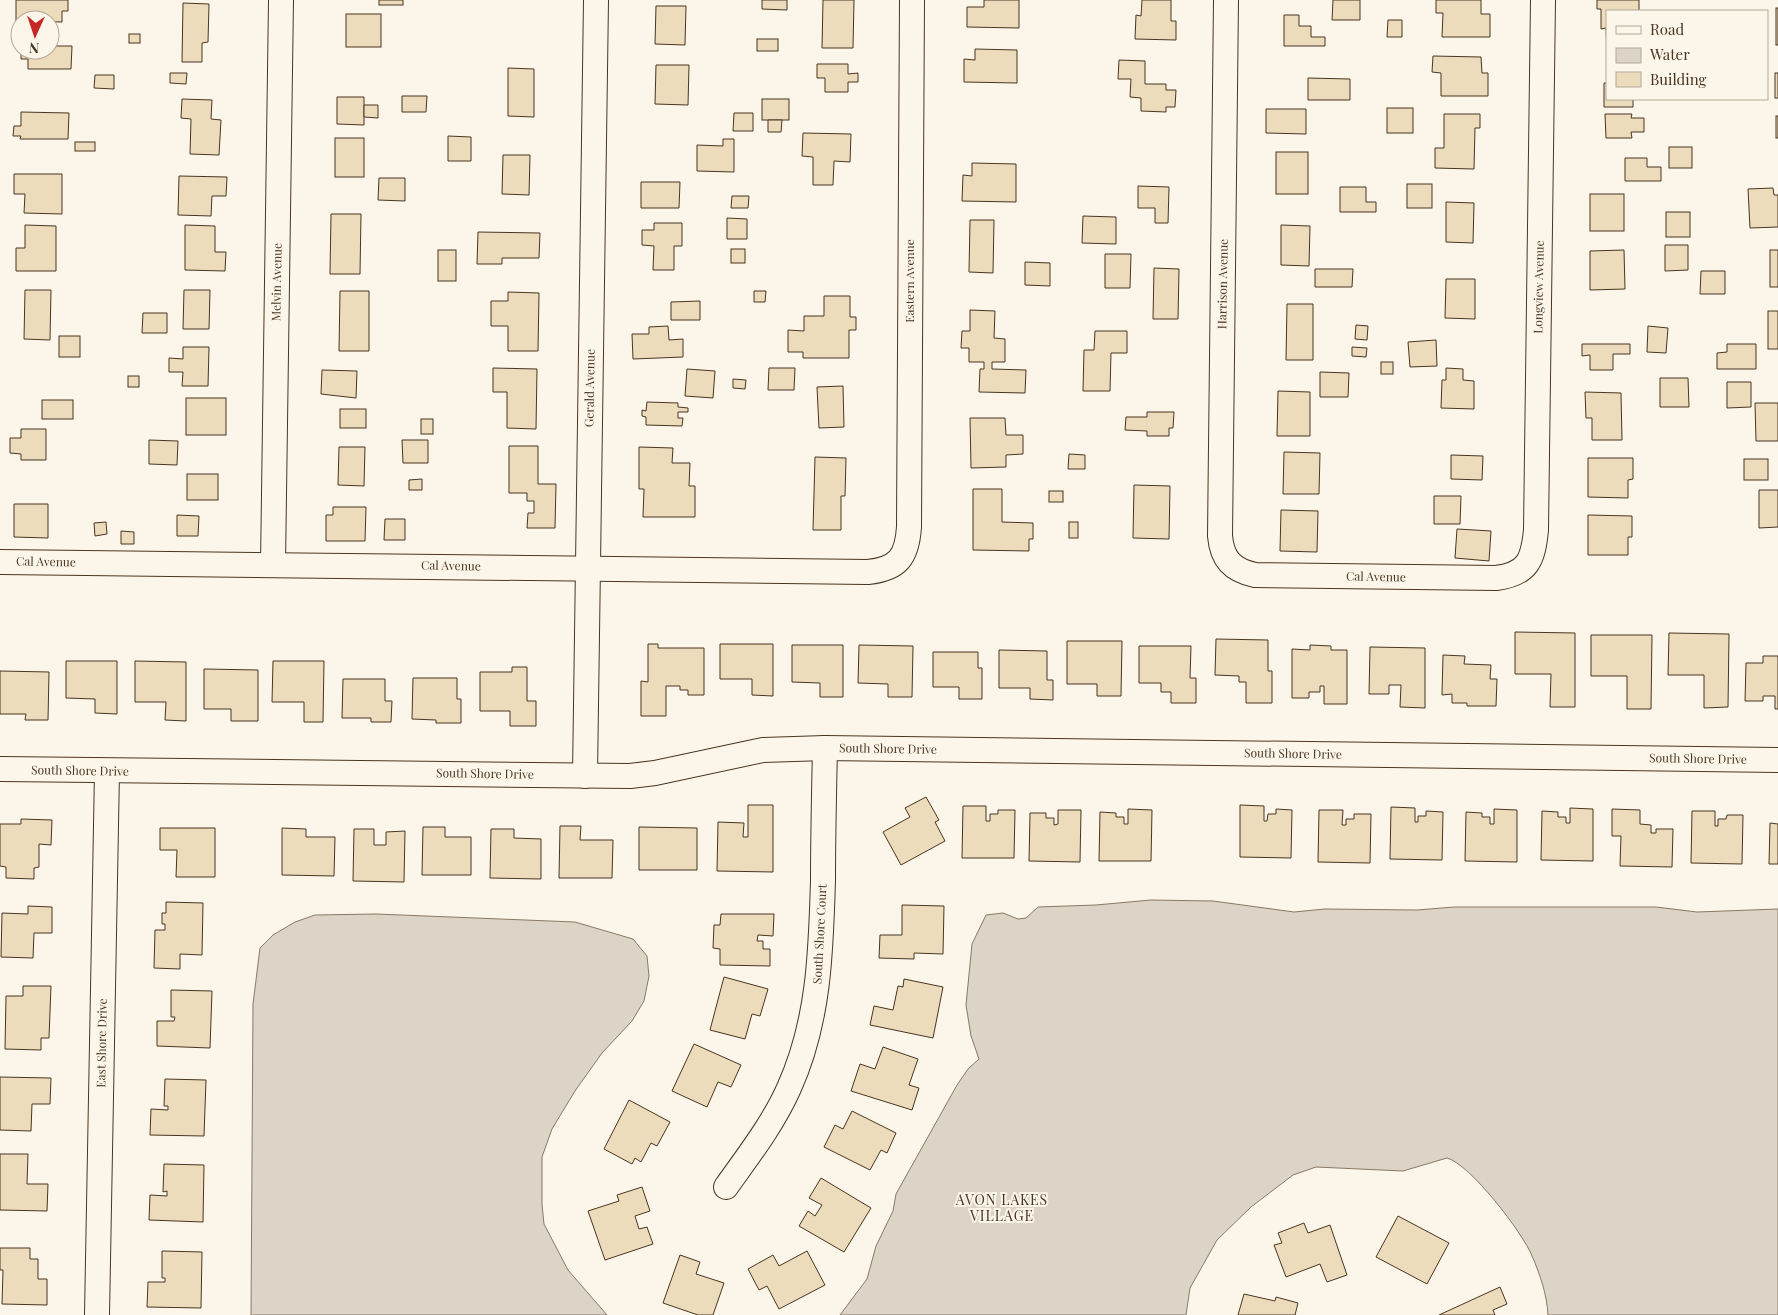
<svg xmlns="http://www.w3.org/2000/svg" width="1778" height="1315" viewBox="0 0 1778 1315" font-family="'Playfair Display',serif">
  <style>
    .water { fill: #dcd4c6; stroke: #887966 }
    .building { fill: #ecdcbc; stroke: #4a3520 }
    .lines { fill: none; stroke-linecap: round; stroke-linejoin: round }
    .minor-casing { stroke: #4a3520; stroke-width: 26 }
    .minor { stroke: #fbf6e9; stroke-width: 24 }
    .labels { text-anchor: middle; stroke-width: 4; stroke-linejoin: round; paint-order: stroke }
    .street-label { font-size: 12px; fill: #4a3520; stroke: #fbf6e9 }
    .neighbourhood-label { font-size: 14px; letter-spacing: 1px; fill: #4a3520; stroke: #fbf6e9 }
  </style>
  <rect width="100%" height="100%" fill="#fbf6e9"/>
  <g class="water">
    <path d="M1151,900L1213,901L1294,912L1325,909L1417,910L1454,907H1656L1697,912L1778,909V1315H1548C1547,1295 1540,1274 1532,1256C1523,1233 1470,1164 1447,1158L1403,1171L1316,1167L1293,1175L1251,1207L1217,1240L1190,1288L1186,1315H840L867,1279L876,1246L893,1211L896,1194L957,1085L968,1069L979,1059L971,1036L966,1005L972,944L986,915L1003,913L1018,919L1026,918L1038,907L1096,905Z"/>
    <polygon points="376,914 575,922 633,939 647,956 649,976 644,1001 632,1021 602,1053 575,1091 552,1129 542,1157 542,1205 544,1224 568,1270 607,1315 251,1315 253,1004 260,948 273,935 295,922 315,915"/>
  </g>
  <g class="building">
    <polygon points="16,0 68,0 68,11 62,11 62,22 16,21"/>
    <rect x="379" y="0" width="24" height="5"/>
    <polygon points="762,0 787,0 787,10 762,9"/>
    <polygon points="823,0 854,0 853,48 822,48"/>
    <polygon points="984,0 1019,0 1019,28 967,27 967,7 984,7"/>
    <polygon points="1142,0 1171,0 1171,21 1176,21 1176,40 1135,39 1136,15 1141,16"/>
    <polygon points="1333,0 1360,0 1360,20 1332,20"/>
    <polygon points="1436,0 1481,0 1481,14 1490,14 1490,37 1442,37 1443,13 1436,13"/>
    <polygon points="1597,0 1639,0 1639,11 1607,11 1607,54 1606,28 1601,29 1601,9 1597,9"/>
    <polygon points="183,3 209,4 208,42 202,43 202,62 182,62"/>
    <polygon points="656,6 686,6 685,45 655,44"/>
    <rect x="1776" y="8" width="2" height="37"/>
    <rect x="346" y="14" width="35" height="33"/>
    <polygon points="1284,15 1299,15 1299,26 1311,26 1311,37 1325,37 1325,46 1284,46"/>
    <polygon points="1388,20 1402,20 1402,37 1387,37"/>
    <rect x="129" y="34" width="11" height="9"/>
    <rect x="757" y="39" width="21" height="12"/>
    <polygon points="50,46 72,46 71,69 28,69 28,59 21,59 21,52 50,50"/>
    <polygon points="975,49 1017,50 1017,83 964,82 964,59 975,60"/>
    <polygon points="1433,56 1481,57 1482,73 1488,73 1488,96 1441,96 1441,73 1432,72"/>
    <polygon points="1119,60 1145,61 1145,84 1166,84 1166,90 1176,90 1175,107 1166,107 1166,112 1141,111 1141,98 1130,97 1131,79 1118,79"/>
    <polygon points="817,64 848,64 848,74 858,73 858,82 848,82 848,92 825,92 825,78 817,78"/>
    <polygon points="656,65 689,65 688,105 655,104"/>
    <polygon points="508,68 534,69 534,117 508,116"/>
    <polygon points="170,73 187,73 186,84 170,83"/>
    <rect x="1775" y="73" width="3" height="25"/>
    <polygon points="95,75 114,75 114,89 94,88"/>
    <polygon points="1308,78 1350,79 1350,100 1308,100"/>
    <polygon points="1604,83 1607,83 1607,99 1633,99 1633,107 1604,107"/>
    <polygon points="402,96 427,96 426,112 402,112"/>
    <polygon points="337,97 364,97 364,125 337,124"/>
    <polygon points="182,99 212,100 211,119 221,120 219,155 190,154 191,119 181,118"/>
    <rect x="762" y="99" width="27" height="21"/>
    <polygon points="364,105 378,105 378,118 364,117"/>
    <rect x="1387" y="108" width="26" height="25"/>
    <polygon points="1266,109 1306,109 1306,134 1266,133"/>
    <polygon points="21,112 69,113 68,139 20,139 21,136 13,136 14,126 21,126"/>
    <polygon points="734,113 753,113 753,131 733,131"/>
    <polygon points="1444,114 1480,114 1480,128 1475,128 1474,169 1435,168 1435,148 1444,148"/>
    <polygon points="1605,114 1632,114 1631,118 1644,118 1644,132 1631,132 1632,138 1606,138"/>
    <rect x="1776" y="116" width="2" height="22"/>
    <polygon points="768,120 782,120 781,132 768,132"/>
    <polygon points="803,133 851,134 850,162 834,161 833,185 813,185 813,157 802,156"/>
    <polygon points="448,136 471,137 471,161 448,161"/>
    <rect x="335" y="138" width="29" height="39"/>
    <polygon points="723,139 734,139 734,172 697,171 697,145 723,146"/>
    <rect x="75" y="142" width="20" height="9"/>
    <rect x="1669" y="147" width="23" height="21"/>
    <rect x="1276" y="152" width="32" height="42"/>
    <polygon points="503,155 530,155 529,195 502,194"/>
    <polygon points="1625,158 1647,158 1647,167 1661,167 1661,181 1625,181"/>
    <polygon points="972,163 1016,164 1016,202 962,201 963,175 972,176"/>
    <polygon points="14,174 62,174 62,214 24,213 25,194 14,194"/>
    <polygon points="179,176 227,177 226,196 212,196 211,216 178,215"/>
    <polygon points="379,178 405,178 405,201 378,200"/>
    <polygon points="641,182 680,182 679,208 641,208"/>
    <rect x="1407" y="184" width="25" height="24"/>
    <polygon points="1138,186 1169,187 1168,223 1155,223 1155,208 1138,208"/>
    <polygon points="1340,187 1366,187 1366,202 1376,202 1376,212 1340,212"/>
    <polygon points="1773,188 1774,195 1778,195 1778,227 1750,228 1748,189"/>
    <rect x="1590" y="194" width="34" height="37"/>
    <polygon points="732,196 749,196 748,208 731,208"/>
    <polygon points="1446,202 1474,203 1473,243 1446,242"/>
    <rect x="1666" y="212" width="24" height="25"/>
    <polygon points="331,214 361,214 360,274 330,274"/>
    <polygon points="1083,216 1116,217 1116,244 1082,243"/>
    <polygon points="727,218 747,219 747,239 727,239"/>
    <polygon points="970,220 994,220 993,273 969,272"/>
    <polygon points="654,223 682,223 682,246 674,246 674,270 653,270 654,246 642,245 642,230 654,230"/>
    <polygon points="25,225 56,226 56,271 16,271 16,248 25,248"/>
    <polygon points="185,225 215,226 215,252 226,252 225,271 185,270"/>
    <polygon points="1281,225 1310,226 1309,266 1281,265"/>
    <polygon points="478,232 540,233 539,258 502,258 502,264 477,264"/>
    <polygon points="1665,245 1688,245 1688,270 1665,271"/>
    <rect x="731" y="249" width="14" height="14"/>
    <rect x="438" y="250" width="18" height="31"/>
    <polygon points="1624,250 1625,289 1590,290 1590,251"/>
    <rect x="1770" y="250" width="8" height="37"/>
    <polygon points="1105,254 1131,254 1130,288 1105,288"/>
    <polygon points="1025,262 1050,263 1050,286 1025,285"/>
    <polygon points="1154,268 1179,269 1178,319 1153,319"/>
    <polygon points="1315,269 1353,269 1352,287 1315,287"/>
    <polygon points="1701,271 1725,271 1725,294 1700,294"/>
    <polygon points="1446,279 1475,279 1475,319 1445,318"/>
    <polygon points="25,290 51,290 50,340 24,339"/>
    <polygon points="184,290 210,290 209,329 183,329"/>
    <polygon points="340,291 369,291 369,351 339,351"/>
    <polygon points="754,291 766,291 765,302 754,302"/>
    <polygon points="508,292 539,293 538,351 508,351 508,326 491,326 491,301 508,301"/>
    <polygon points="824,296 850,296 850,317 856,317 856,330 849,330 849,358 803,358 803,352 788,352 788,330 804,331 804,316 824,316"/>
    <polygon points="700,301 700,320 671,320 671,302"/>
    <polygon points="1287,304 1313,304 1313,360 1286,360"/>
    <polygon points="970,310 995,311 994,338 1005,339 1005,362 992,362 992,369 1026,370 1025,393 979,392 980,369 984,369 984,362 969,362 969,348 961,348 962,331 970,331"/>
    <rect x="1768" y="311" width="10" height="38"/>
    <polygon points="143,313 167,313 167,333 142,333"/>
    <polygon points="1356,325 1368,326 1367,340 1355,339"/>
    <polygon points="668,326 669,340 683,339 683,357 633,359 632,334 649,334 649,327"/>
    <polygon points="1648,326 1668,328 1666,353 1647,352"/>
    <polygon points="1095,331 1127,331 1127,353 1111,353 1110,391 1083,391 1084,350 1094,350"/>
    <rect x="59" y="336" width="21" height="21"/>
    <polygon points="1436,340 1437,366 1410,367 1408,342"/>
    <polygon points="1582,344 1630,344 1630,354 1613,354 1613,370 1590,370 1590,355 1582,356"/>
    <polygon points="1727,344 1756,344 1756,369 1717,369 1717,353 1727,352"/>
    <polygon points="183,347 209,347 208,386 182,386 183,372 169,372 169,358 183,359"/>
    <polygon points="1352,347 1367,348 1366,357 1352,356"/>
    <rect x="1381" y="362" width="12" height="12"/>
    <polygon points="493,368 537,369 536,429 507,428 507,392 493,392"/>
    <polygon points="769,368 795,368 794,390 768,390"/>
    <polygon points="1446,368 1463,369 1463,380 1474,381 1474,409 1441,408 1442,380 1446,380"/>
    <polygon points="687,369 715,371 713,398 685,396"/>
    <polygon points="322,370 357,371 356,398 321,394"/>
    <polygon points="1320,372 1349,373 1348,397 1320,397"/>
    <rect x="128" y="376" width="11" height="11"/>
    <polygon points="1660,378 1688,378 1689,407 1660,407"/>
    <polygon points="733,379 746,380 745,389 733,388"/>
    <polygon points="1727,382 1751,382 1751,407 1727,408"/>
    <polygon points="843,386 844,427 819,428 817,387"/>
    <polygon points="1278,391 1310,392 1310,436 1277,436"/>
    <polygon points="1585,392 1621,393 1622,440 1592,440 1592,418 1586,418"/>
    <rect x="186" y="398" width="40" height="37"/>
    <rect x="42" y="400" width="31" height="19"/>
    <polygon points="647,402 678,403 678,407 688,408 688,412 678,412 678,418 683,418 682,426 646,425 646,417 642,416 642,410 646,411"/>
    <polygon points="1755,403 1778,403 1778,441 1756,441"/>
    <rect x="340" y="409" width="26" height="19"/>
    <polygon points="1147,412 1174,412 1173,428 1169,428 1169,436 1147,436 1147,431 1125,430 1126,417 1147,417"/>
    <polygon points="970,418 1005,418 1006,435 1023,435 1023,454 1006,455 1006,467 971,468"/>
    <rect x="421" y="419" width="12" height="15"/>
    <polygon points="21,429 46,429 46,460 21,460 21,454 10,453 10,438 21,438"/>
    <polygon points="149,440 178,441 177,465 149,464"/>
    <polygon points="402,440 428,440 428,463 403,463"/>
    <polygon points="509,446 538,446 538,484 556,484 555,528 527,528 528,513 534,513 534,501 527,501 527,493 509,493"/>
    <polygon points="339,447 365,447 364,486 338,485"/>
    <polygon points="639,447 673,448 672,463 690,463 689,486 695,486 695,517 643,517 644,489 639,489"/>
    <polygon points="1284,452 1320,453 1319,494 1283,494"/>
    <polygon points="1069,454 1085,455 1085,469 1068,469"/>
    <polygon points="1451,455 1483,456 1482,480 1451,479"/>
    <polygon points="815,457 846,458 845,496 841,496 841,530 813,530"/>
    <polygon points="1588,458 1633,458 1633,479 1628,480 1628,498 1588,497"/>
    <rect x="1744" y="459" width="24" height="21"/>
    <rect x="187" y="474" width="31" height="26"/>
    <polygon points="422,479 422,490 409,490 409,480"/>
    <polygon points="1134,485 1170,486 1169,539 1133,538"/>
    <polygon points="973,489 1002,489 1002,522 1033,523 1033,539 1029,539 1029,551 973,550"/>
    <polygon points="1759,490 1778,490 1778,527 1759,528"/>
    <rect x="1049" y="491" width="14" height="11"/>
    <polygon points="1434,496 1461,496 1460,524 1434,524"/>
    <polygon points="14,504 48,504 48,538 14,537"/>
    <polygon points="333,507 366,507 365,541 326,541 326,515 333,515"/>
    <polygon points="1281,510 1318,511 1317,552 1280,551"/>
    <polygon points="177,515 199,516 198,536 177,536"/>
    <polygon points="1588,515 1632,516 1632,537 1628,537 1628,555 1588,555"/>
    <polygon points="385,519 405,519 405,540 384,540"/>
    <polygon points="106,522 107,534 95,536 94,523"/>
    <rect x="1069" y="522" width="9" height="16"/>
    <polygon points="1457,529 1491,531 1489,561 1455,558"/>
    <polygon points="121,531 134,532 134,544 121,544"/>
    <polygon points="1515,632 1575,633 1575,707 1550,707 1551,674 1515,674"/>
    <polygon points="1669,633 1729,634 1728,707 1704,708 1704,675 1668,675"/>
    <polygon points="1591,635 1652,635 1651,709 1627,709 1627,676 1591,676"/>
    <polygon points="1216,639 1268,640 1268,671 1272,671 1272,703 1246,703 1246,682 1239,682 1239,676 1215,675"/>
    <polygon points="1067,641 1122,641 1121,696 1097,696 1097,684 1067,684"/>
    <polygon points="648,644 658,644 658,648 704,648 704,695 688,695 688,690 680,690 680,686 666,686 666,716 641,716 641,681 648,682"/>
    <polygon points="720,644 773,644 773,696 752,695 752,679 720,679"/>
    <polygon points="792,645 843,645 843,697 820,697 820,683 792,682"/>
    <polygon points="859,645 913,646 912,697 888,697 888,684 858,683"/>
    <polygon points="1310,645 1331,646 1331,650 1347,650 1347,704 1324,704 1324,686 1320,686 1320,692 1309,692 1309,698 1292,698 1292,649 1310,650"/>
    <polygon points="1139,646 1191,646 1190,678 1196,678 1196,703 1171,703 1171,692 1161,692 1161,683 1139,683"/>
    <polygon points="1370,647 1425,648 1425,708 1400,707 1401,685 1389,685 1389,694 1369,694"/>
    <polygon points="999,650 1047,651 1047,680 1053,680 1053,700 1030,699 1030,688 999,688"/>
    <polygon points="933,652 978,652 978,668 982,668 982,699 959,699 959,687 933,687"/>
    <polygon points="1443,655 1465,656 1464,664 1491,665 1490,679 1497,679 1496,706 1467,706 1467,703 1452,703 1452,694 1442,695"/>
    <polygon points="1763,656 1778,656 1778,709 1775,709 1775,696 1763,696 1763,701 1745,701 1746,663 1763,663"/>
    <polygon points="66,661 117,661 117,714 95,713 95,699 66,698"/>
    <polygon points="135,661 186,662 186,721 165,720 166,702 135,702"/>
    <polygon points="273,661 324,661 323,722 304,722 304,702 272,702"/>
    <polygon points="512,667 527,667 527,701 536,701 536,726 510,726 510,711 480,711 480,672 512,672"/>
    <polygon points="204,669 258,670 258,721 231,721 231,709 204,709"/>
    <polygon points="0,671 49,672 48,720 25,720 26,714 0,714"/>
    <polygon points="413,678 457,678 457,699 461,699 461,723 436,723 436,720 412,719"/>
    <polygon points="343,679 385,679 385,701 392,701 391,722 371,722 371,718 342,718"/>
    <polygon points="926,797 939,820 935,822 945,841 901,865 883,832 910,817 905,808"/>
    <polygon points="748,805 773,805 773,872 717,871 718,822 744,823 743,837 748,837"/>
    <polygon points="1240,805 1264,806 1264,821 1267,821 1268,814 1276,814 1276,809 1292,810 1291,858 1240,857"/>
    <polygon points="963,806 986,806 986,821 990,821 990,814 998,814 998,810 1015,810 1014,858 962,858"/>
    <polygon points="1391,807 1415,808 1415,822 1418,822 1418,816 1426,816 1426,811 1443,812 1442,860 1390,859"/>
    <polygon points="1570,808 1593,809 1593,861 1541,860 1542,811 1558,812 1558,817 1566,817 1566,823 1570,823"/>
    <polygon points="1128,809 1152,810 1151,861 1099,861 1100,812 1116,813 1116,817 1124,817 1124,824 1128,824"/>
    <polygon points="1494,809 1517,810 1517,862 1465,861 1466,812 1482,813 1482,817 1490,817 1490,824 1494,824"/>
    <polygon points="1612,809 1640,810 1640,824 1651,825 1651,833 1656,833 1656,829 1673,829 1672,867 1620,866 1621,836 1612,836"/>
    <polygon points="1058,810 1081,810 1080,862 1029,861 1030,813 1046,813 1046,818 1054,818 1054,825 1058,824"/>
    <polygon points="1319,810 1343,810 1342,825 1346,825 1346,819 1354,819 1354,814 1371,814 1370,863 1318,862"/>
    <polygon points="1692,811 1715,811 1715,826 1718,826 1718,819 1726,819 1727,815 1743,815 1742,864 1691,863"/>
    <polygon points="21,819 52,820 51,845 39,844 39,867 34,868 34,879 6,878 6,867 0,866 0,824 21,824"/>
    <polygon points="1770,823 1778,824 1778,864 1769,864"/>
    <polygon points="560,826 581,826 580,840 613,840 612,878 559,878"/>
    <polygon points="423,827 445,827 445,837 471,837 471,875 422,875"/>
    <polygon points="639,827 697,828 697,870 639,870"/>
    <polygon points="160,828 215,828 215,877 176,877 177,850 160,850"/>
    <polygon points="282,828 306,829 306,837 335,837 334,876 282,875"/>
    <polygon points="354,829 374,829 374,845 386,845 386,832 405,831 404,882 353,881"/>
    <polygon points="491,829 514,829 514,838 541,839 541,879 490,878"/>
    <polygon points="166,902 203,903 202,955 180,954 180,969 154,968 155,930 165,930 165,924 162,924 162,913 166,913"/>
    <polygon points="902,905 944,906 943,954 914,953 914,959 879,958 880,935 902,935"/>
    <polygon points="28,906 52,907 52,933 34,933 33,958 1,957 2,913 28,914"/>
    <polygon points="721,914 774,914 773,936 758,935 757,941 763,941 763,949 770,949 770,966 720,965 720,949 713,948 714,925 720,925"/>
    <polygon points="724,977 768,989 760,1016 752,1014 745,1039 710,1030"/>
    <polygon points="904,979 943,987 933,1038 870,1025 874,1006 893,1010 898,986 903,987"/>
    <polygon points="23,986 51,986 49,1038 41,1038 41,1050 5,1049 6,996 23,996"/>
    <polygon points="171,990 212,991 210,1048 157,1046 157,1021 174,1021 175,1017 171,1017"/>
    <polygon points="694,1044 741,1065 731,1087 718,1082 707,1107 672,1091"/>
    <polygon points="883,1047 918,1059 909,1085 919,1088 912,1110 851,1091 860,1064 875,1069"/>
    <polygon points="0,1077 51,1078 50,1104 32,1104 31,1131 0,1130"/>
    <polygon points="165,1079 206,1080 204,1136 150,1135 151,1109 168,1110 168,1106 164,1106"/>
    <polygon points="629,1100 670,1122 657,1146 651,1143 641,1162 635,1158 632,1164 604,1149"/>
    <polygon points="852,1111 896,1133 887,1153 881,1150 870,1170 824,1147 835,1125 843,1129"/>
    <polygon points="0,1154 28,1154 27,1184 48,1184 47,1211 0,1210"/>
    <polygon points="164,1164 204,1165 203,1222 149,1220 150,1195 167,1196 167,1191 163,1192"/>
    <polygon points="821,1178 871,1208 844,1252 799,1226 808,1211 815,1216 822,1205 809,1198"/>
    <polygon points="642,1187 650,1211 635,1216 639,1229 647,1227 653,1244 605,1260 588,1211 619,1201 617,1195"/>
    <polygon points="1398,1216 1449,1243 1427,1284 1376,1257"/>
    <polygon points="1304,1223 1308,1233 1330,1225 1347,1275 1327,1282 1320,1264 1286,1277 1274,1245 1282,1243 1278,1233"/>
    <polygon points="0,1248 30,1248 30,1259 38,1259 38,1279 47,1279 47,1305 2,1304 3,1270 0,1270"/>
    <polygon points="162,1251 202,1252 201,1308 147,1307 148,1282 165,1282 165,1278 162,1278"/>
    <polygon points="807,1251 825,1285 779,1309 767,1286 759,1290 748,1269 773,1255 779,1266"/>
    <polygon points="680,1255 700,1262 696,1274 724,1283 713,1315 698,1315 663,1303"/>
    <polygon points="1500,1287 1507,1304 1493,1310 1495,1315 1439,1315"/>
    <polygon points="1244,1294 1275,1301 1276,1297 1298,1303 1295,1315 1238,1315"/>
  </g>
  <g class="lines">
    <g class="minor-casing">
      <g id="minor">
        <path d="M1226,0L1220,536C1222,559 1232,570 1255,575L1496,578C1528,574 1533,560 1536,530L1543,0"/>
        <path d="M0,562L868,572C898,569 907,557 909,527L912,0"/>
        <polyline points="273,565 281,0"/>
        <polyline points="0,769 630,776 655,773 763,750 825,748 1778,760"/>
        <polyline points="585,776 596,0"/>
        <path d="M726,1187C748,1156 773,1124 789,1088C819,1022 821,952 823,880C823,836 824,792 825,748"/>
        <polyline points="97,1315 107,771"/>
      </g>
    </g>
    <use href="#minor" class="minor"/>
  </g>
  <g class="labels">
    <g class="street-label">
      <text transform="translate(910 281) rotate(-90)" y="4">Eastern Avenue</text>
      <text transform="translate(277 282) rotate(-89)" y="4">Melvin Avenue</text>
      <text transform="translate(1223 284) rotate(-89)" y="4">Harrison Avenue</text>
      <text transform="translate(1539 287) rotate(-89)" y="4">Longview Avenue</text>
      <text transform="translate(590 388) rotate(-89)" y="4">Gerald Avenue</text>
      <text transform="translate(46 562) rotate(1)" y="4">Cal Avenue</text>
      <text transform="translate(451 566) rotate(1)" y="4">Cal Avenue</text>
      <text transform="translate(1376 577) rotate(1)" y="4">Cal Avenue</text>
      <text transform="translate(888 749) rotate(1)" y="4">South Shore Drive</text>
      <text transform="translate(1293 754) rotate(1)" y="4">South Shore Drive</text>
      <text transform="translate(1698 759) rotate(1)" y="4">South Shore Drive</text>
      <text transform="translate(80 771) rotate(1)" y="4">South Shore Drive</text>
      <text transform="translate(485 774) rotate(1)" y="4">South Shore Drive</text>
      <text transform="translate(820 934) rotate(-87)" y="4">South Shore Court</text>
      <text transform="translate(102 1043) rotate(-89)" y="4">East Shore Drive</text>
    </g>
    <g class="neighbourhood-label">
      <text x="1002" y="1205">AVON LAKES<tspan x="1002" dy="16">VILLAGE</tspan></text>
    </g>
  </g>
  <rect x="1606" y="10" width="162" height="90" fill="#fbf6e9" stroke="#b4a999"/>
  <rect x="1616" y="26" width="25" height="8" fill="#fbf6e9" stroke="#b4a999"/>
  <text x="1650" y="35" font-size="15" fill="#4a3520">Road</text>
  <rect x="1616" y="48" width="25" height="15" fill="#dcd4c6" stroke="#b4a999"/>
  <text x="1650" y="60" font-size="15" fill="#4a3520">Water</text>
  <rect x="1616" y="72" width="25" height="15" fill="#ecdcbc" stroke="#b4a999"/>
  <text x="1650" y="85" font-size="15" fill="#4a3520">Building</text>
  <g transform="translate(35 35) rotate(183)"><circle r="24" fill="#fbf6e9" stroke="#b4a999"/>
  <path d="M0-4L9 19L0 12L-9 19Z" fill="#c62828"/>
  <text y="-8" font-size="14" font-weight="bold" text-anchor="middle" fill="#4a3520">N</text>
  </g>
</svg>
